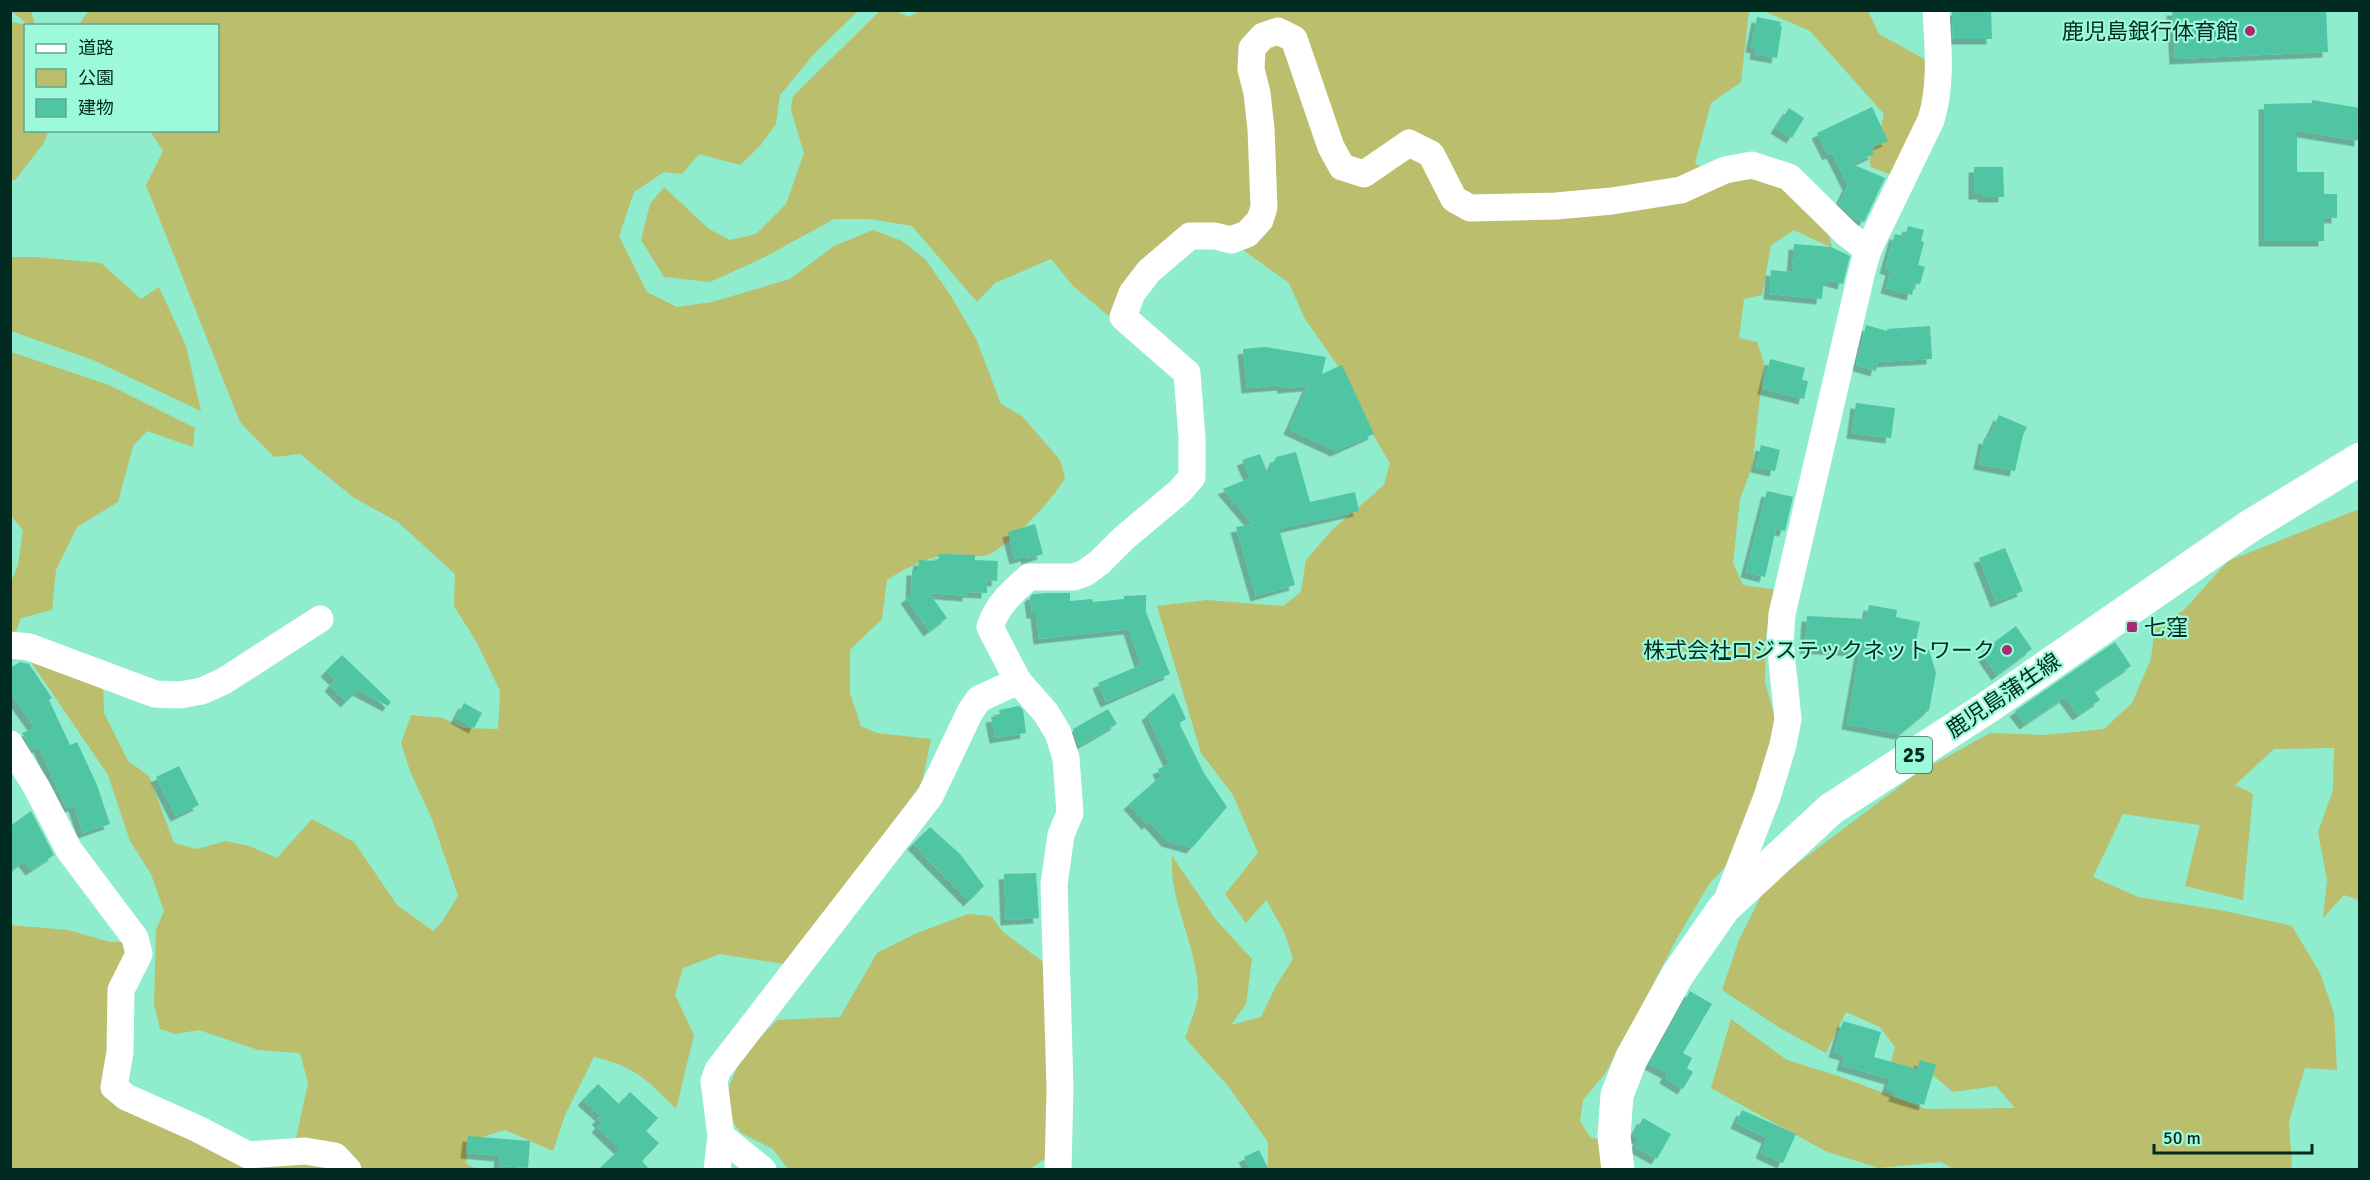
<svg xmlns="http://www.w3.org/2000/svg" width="2370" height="1180" viewBox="0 0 2370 1180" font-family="Signika,'Noto Sans JP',sans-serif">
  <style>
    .green { fill: #babe6d }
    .building { fill: #50c5a3; filter: url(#shadow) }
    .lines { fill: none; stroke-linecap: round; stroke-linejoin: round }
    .minor { stroke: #fff; stroke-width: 27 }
    .major { stroke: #fff; stroke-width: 33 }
    .poi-dot { fill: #ab2873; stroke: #9cf9da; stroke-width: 2 }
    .labels { text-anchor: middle; stroke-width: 4.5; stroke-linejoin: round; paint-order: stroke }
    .shield { fill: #9cf9da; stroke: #306958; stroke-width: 1.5 }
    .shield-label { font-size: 21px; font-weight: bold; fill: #012b20 }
    .poi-label { font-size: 22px; fill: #012b20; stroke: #9cf9da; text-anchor: end }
    .street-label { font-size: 22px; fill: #012b20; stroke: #9cf9da }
  </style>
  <defs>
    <filter id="shadow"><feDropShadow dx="-5.5" dy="5.5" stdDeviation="0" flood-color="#0004"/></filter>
  </defs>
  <rect width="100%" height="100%" fill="#8feccd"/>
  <g class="green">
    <path d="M921,10L1749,11L1741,82L1711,103L1695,163L1716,179L1762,172L1826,221L1832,248L1794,230L1771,245L1762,295L1744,299L1739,338L1757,342L1764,363L1752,467L1740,499L1733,563L1743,585L1778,590L1766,636L1765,682L1777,725L1738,854L1709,884L1676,940L1621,1046L1604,1075L1583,1100L1580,1121L1590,1137L1604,1141L1609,1169H1268V1142L1228,1086L1185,1038C1189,1025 1198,1007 1198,993C1198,946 1169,903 1172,856L1216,920L1252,959L1246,1004L1231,1025L1261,1017L1276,986L1293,959L1284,931L1266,900L1246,923L1225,894L1258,853L1233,795L1201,753L1157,606L1207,600L1283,606L1301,592L1306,560L1332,530L1384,485L1390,463L1362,416L1336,363L1305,319L1289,283L1214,229L1111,318L1073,286L1051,259L995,283L977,302L912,226L870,219H834L765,257L710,282L664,277L641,240L650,204L664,187L709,229L730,240L756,234L786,204L804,153L791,110L793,96L880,11H896L909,17Z"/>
    <polygon points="12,11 31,11 35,25 26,26 26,130 49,131 43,144 16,179 11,181 11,22 28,25"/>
    <path d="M88,11H858L813,55L780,95L776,124L760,146L740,165L699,154L682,174L664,172L634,192L619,236L647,292L677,307L712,302L790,279L834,246L873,230L902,241L926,260L951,296L977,341L1001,404L1022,416L1060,460L1065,478C1054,498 1009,547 987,555C978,558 965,554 955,554C930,555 908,567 887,580L882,619L850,650V693L861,726L877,733L931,739L922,782L838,902L784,964L720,954L683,968L675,995L694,1035L676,1109C648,1080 634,1066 594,1057L565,1115L553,1151L505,1130L469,1141L466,1164L477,1169H11L10,925L68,930L110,942H133L105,1094L250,1159L295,1143L308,1083L300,1053L258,1050L199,1030L175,1034L160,1029L154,1004L156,930L164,911L151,874L130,841L108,775L27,656L103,680L104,713L128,761L149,776L174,843L197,849L226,841L249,846L277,858L312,819L354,842L397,905L433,931L442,922L458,896L432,819L410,771L401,743L411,715L443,718L463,728L498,729L500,691L477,643L454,606L455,574L398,522L353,497L300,454L274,457L240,422L146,185L163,151L150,131L218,130V26L79,25Z"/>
    <polygon points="1764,11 1868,11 1879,34 1926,60 1932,83 1898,178 1871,167 1869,159 1879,137 1884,114 1810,31"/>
    <polygon points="11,257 36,257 101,263 141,299 159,287 186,346 201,411 93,360 11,331"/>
    <polygon points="11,352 109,385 195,428 193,447 147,431 133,446 118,502 77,527 56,570 52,610 21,618 13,640 10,639 11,582 18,565 23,530 11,516"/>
    <polygon points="2359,509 2359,900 2344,895 2323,918 2327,880 2318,832 2333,790 2334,748 2274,749 2235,785 2253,794 2243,900 2185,886 2200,825 2123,814 2093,877 2138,897 2225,911 2292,926 2320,973 2334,1013 2337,1070 2305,1068 2289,1121 2292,1169 1955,1170 1941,1162 1879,1168 1825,1151 1711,1088 1731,1019 1787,1060 1841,1077 1926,1109 2015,1108 1996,1086 1953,1092 1934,1076 1890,1065 1895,1047 1880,1027 1846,1012 1826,1053 1780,1028 1722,990 1739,940 1765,888 1916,774 1990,733 2045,735 2104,729 2132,703 2151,659 2155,625 2183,611 2228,561"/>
    <polygon points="968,914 991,916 1003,932 1046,964 1055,1116 1045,1159 1030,1169 788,1169 773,1149 741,1133 728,1116 729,1087 741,1057 777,1020 840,1017 877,953 917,933"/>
  </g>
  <g class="building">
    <polygon points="1952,10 1991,10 1992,39 1953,39"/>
    <polygon points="2172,10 2326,10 2328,52 2175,59"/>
    <polygon points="1757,17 1781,22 1780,26 1782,26 1777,58 1755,54 1756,48 1751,47"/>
    <polygon points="2312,100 2360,108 2360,141 2297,131 2297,172 2324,172 2324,194 2337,194 2337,218 2324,217 2324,241 2264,241 2264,104 2312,103"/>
    <polygon points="1872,107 1888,141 1871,148 1874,154 1852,164 1885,178 1864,222 1853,218 1839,204 1848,185 1832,153 1828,155 1817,133"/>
    <polygon points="1789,108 1804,118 1792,138 1776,128"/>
    <polygon points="1974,167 2003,167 2004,197 1983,197 1983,194 1974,194"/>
    <polygon points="1908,226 1924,230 1921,241 1924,242 1918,265 1925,267 1920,284 1915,283 1912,295 1886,288 1891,270 1885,268 1895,234 1905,236"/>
    <polygon points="1794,244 1831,247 1850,256 1843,284 1828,280 1828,286 1823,286 1822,299 1769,294 1771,270 1792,272"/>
    <polygon points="1866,325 1887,331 1887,329 1930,326 1932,359 1878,362 1876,371 1856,365"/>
    <polygon points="1266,347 1326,357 1322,374 1342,365 1374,434 1336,451 1289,429 1308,386 1283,388 1282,385 1247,388 1243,349"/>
    <polygon points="1770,359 1805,368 1802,380 1808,381 1804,399 1763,389"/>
    <polygon points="1856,403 1895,408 1891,438 1852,433"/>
    <polygon points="1999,415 2027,427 2023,435 2015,471 1979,464 1984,438 1988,439"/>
    <polygon points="1761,445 1780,450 1775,471 1756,467"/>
    <polygon points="1296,452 1310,502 1355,492 1359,511 1279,529 1295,585 1256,596 1236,527 1253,524 1223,489 1250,478 1242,460 1260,454 1268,474 1276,457"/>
    <polygon points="1767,491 1793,497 1785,531 1776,529 1765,577 1746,572"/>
    <polygon points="1035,524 1043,554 1027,559 1026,556 1015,559 1008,532"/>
    <polygon points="2005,548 2023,591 1996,602 1979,558"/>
    <polygon points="939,554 975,555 975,560 998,561 997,581 987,580 987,593 968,592 968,596 929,593 947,618 929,631 906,598 911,595 912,570 918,570 919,560 938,561"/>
    <polygon points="1049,593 1070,593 1070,601 1092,599 1093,602 1124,599 1124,596 1146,595 1146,612 1170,674 1106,702 1098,683 1141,665 1129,629 1039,639 1036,613 1032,613 1030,597 1033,594"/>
    <polygon points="1869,605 1897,610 1896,617 1920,622 1915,647 1929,650 1936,673 1929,710 1900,734 1847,724 1860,651 1805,648 1807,616 1866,619"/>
    <polygon points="2016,626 2032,649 1997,675 1981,652"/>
    <polygon points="2115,642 2131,666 2094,691 2100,700 2078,715 2065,697 2025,724 2015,711"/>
    <polygon points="342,655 391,702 388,706 358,690 346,702 330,686 335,680 326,671"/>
    <polygon points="20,662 29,664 52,698 49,700 70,745 77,742 97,785 110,824 83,833 74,806 66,808 39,747 32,750 24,736 22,733 35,728 10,693 10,668"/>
    <polygon points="1174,693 1186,719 1179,723 1204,773 1227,807 1192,848 1167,841 1150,822 1147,824 1129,804 1161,776 1158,769 1170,764 1147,715"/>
    <polygon points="464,703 482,713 474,728 456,718"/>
    <polygon points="1019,706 1023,710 1026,733 995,738 991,717 1000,716 999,710"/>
    <polygon points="1108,709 1117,724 1079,746 1073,729"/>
    <polygon points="179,766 199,805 176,816 156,777"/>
    <polygon points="31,811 54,855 31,870 24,861 10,871 10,826"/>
    <polygon points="930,827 960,854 984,886 969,901 913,844"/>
    <polygon points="1036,873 1039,918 1006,920 1004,874"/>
    <polygon points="1690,991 1712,1004 1683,1053 1692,1058 1687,1068 1693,1072 1683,1089 1665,1078 1667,1073 1650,1064"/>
    <polygon points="1843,1021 1881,1032 1874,1057 1917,1069 1920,1060 1936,1065 1924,1105 1894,1096 1895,1092 1887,1089 1890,1079 1842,1065 1845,1055 1834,1052"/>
    <polygon points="598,1084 619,1104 630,1092 658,1118 646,1131 659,1143 642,1161 650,1170 598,1170 620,1149 597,1127 601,1123 597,1119 601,1116 583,1100"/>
    <polygon points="1742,1110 1796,1134 1783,1163 1761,1153 1767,1138 1736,1123"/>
    <polygon points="1643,1118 1671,1134 1657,1159 1635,1147 1639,1139 1633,1136"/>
    <polygon points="468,1136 530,1141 528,1168 499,1166 500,1156 466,1153"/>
    <polygon points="1259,1150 1269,1170 1251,1170 1244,1157"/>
  </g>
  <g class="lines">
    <g class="minor">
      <polyline points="10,645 29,647 155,694 180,695 202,691 224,681 320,619"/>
      <path d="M1018,681L990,627C997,605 1012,592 1029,577H1074L1085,573L1100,562L1124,538L1180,491L1192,477V438L1187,373L1123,317L1132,293L1149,271L1190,236H1215L1231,240L1247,234L1260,220L1264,207L1261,129L1257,93L1251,69L1252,48L1263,36L1278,31L1294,39L1331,147L1342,167L1364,174L1409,143L1431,154L1454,199L1470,208L1556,206L1612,201L1681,190L1725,170L1752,165L1789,177L1847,234L1868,250"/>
      <polyline points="10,744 37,788 69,850 135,938 139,954 121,990 120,1052 114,1087 126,1097 198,1129 248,1155 305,1151 335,1156 348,1170"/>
      <path d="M1724,908L1767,797L1783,745L1788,719L1780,642L1782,614L1862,271L1868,250L1931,120C1942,84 1938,47 1936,10"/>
      <polyline points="717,1170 721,1136"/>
      <polyline points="763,1170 721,1136 714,1081 718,1070 930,796 970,712 979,699 1018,681 1046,713 1058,733 1066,758 1070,813 1061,835 1054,884 1060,1088 1058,1170"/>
    </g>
    <polyline class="major" points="1618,1170 1614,1136 1617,1095 1631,1059 1678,974 1724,908 1831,809 1988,707 2250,526 2360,459"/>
  </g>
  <g class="poi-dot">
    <circle cx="2250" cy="31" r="6"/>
    <rect x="2126" y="621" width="12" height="12" rx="3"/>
    <circle cx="2007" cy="650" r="6"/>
  </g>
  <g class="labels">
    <rect class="shield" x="1896" y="737" width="36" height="36" rx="4.5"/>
    <g class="shield-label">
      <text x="1914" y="762">25</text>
    </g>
    <g class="poi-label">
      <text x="2238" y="39">鹿児島銀行体育館</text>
      <text x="2144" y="635" text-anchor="start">七窪</text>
      <text x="1995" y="658">株式会社ロジステックネットワーク</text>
    </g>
    <g class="street-label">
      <text transform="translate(2003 695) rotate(-34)" y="8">鹿児島蒲生線</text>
    </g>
  </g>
  <rect width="2370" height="1180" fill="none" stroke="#012b20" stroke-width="24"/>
  <rect x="24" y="24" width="195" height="108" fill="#9cf9da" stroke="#5ea790" stroke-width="1.5"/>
  <rect x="36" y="44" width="30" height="9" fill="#ffffff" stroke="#5ea790" stroke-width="1.5"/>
  <text x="78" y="54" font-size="18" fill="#012b20">道路</text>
  <rect x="36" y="69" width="30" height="18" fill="#babe6d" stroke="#5ea790" stroke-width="1.5"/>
  <text x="78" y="84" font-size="18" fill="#012b20">公園</text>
  <rect x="36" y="99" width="30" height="18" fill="#50c5a3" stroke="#5ea790" stroke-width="1.5"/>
  <text x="78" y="114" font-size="18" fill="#012b20">建物</text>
  <path d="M2154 1144v9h158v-9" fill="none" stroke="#012b20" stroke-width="3"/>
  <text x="2163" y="1144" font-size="18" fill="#012b20" stroke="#9cf9da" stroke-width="4.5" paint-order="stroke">50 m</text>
</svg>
